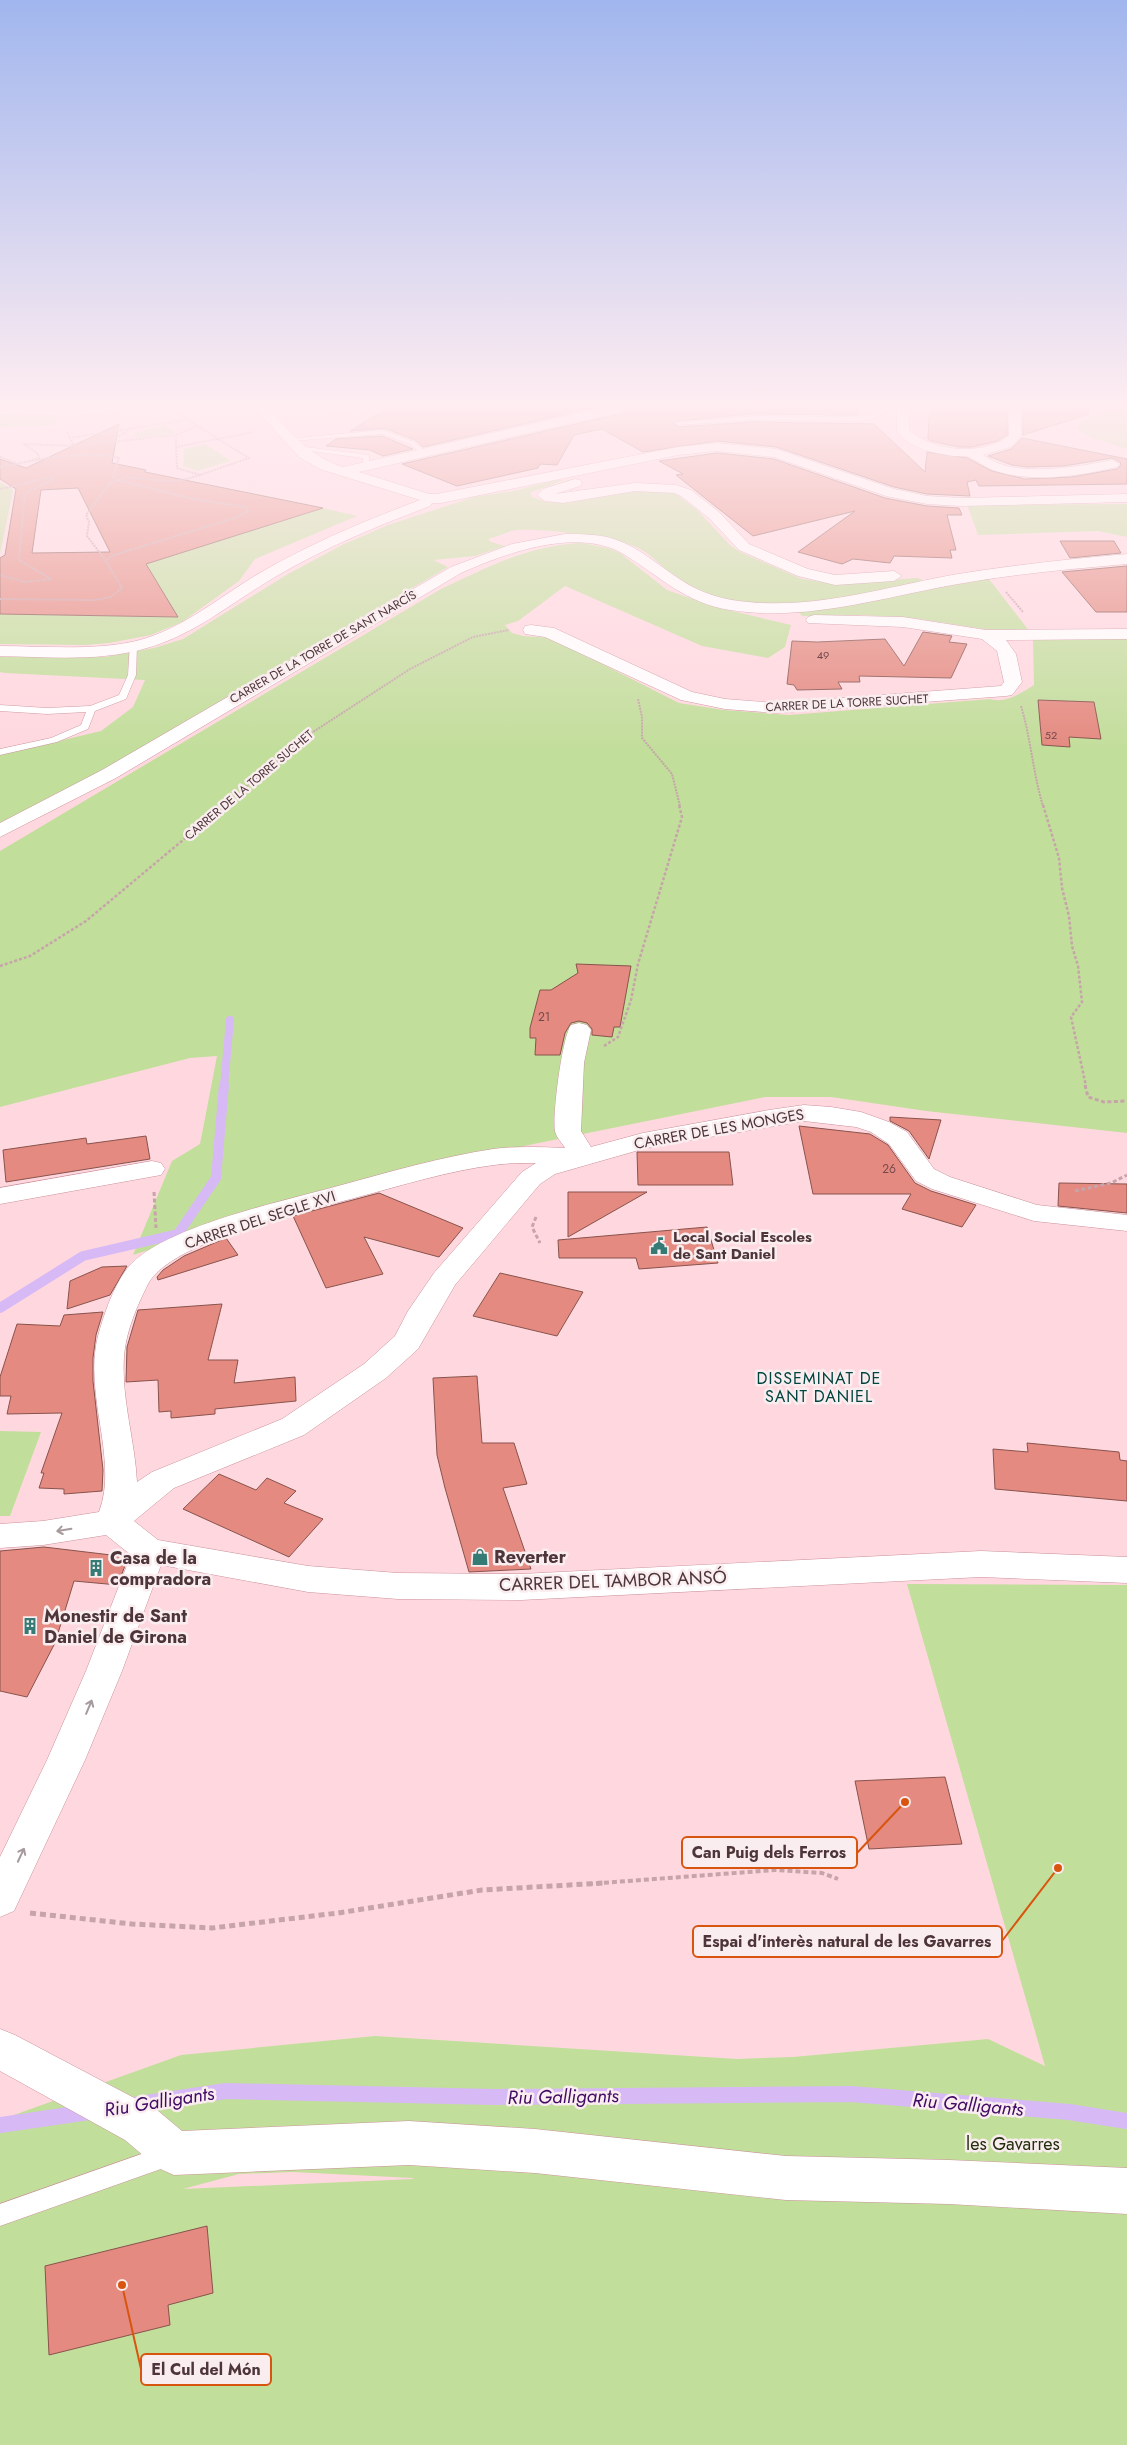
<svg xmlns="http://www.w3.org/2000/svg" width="1127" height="2445" viewBox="0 0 1127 2445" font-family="Jost,sans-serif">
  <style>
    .built { fill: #fec6cf }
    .green { fill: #c2de9b; fill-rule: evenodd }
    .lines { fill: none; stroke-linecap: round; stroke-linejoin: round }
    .stream-far2 { stroke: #d7b9f6; stroke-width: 8 }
    .stream-far1 { stroke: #d7b9f6; stroke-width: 10 }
    .stream { stroke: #d7b9f6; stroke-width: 16 }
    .building { fill: #e48a80; stroke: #88534d; fill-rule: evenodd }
    .lane-casing { stroke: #cb919b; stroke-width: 1 }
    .street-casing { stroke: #cb919b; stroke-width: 1 }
    .path-far4 { stroke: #c6a4aa; stroke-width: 2; stroke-dasharray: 2 1; stroke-linecap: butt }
    .path-far3 { stroke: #c6a4aa; stroke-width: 2.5; stroke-dasharray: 3 2; stroke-linecap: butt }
    .path-far2 { stroke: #c6a4aa; stroke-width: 3; stroke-dasharray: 4 2.5; stroke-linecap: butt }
    .path-far1 { stroke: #c6a4aa; stroke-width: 4; stroke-dasharray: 5 3; stroke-linecap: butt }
    .path { stroke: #c6a4aa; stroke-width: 5; stroke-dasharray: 6 4; stroke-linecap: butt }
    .lane { fill: #fff; fill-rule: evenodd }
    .street { fill: #fff; fill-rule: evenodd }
    .oneway { stroke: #a69a9c }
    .labels { text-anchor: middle; stroke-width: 5; stroke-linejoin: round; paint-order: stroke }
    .far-number-label { font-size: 11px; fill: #734a4b }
    .far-street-label { font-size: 12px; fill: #4d3539; stroke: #faedef }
    .number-label { font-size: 12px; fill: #734a4b }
    .street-label { font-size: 15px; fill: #4d3539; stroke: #faedef }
    .poi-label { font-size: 15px; font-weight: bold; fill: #4d3539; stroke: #faedef; text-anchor: start }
    .neighbourhood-label { font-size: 16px; letter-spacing: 1px; fill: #01433e; stroke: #faedef }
    .near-poi-label { font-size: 18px; font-weight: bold; fill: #4d3539; stroke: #faedef; text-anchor: start }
    .near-street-label { font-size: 18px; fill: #4d3539; stroke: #faedef }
    .near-park-label { font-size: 18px; fill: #232f0d; stroke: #faedef }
    .near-water-label { font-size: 19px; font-style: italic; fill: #410a65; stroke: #faedef }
    .leader { fill: none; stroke: #d85510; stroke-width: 2 }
    .callout-dot { fill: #d85510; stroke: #faedef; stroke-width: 2 }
    .callout { fill: #faedef; stroke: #d85510; stroke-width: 2 }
    .callout-label { font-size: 16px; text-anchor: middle; font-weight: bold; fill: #4d3539 }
  </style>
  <rect width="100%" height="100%" fill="#ffd8df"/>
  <polygon class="built" points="911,408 1006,408 1006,435 1002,441 989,447 973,449 930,444 912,434 909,427"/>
  <g class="green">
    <polygon points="1127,409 1127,449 1092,438 1077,429 1078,423 1101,413"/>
    <polygon points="0,415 58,416 55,425 0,427"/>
    <polygon points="166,426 176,432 166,435 138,438 132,433"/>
    <polygon points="206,444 231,461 197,471 183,466 184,449"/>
    <path d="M557,480H564L530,493L532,497L547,502L567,503L632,492H669L676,494L697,510L730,545L740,552L802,579L835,584L918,578L922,580L917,583C853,595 785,615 721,598C711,595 697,592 688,587C671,577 658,559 640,549C620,537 541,528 517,530C507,531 498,537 488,539L491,542L505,546L475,556L434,560L448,567L96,774L0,823V755L101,731L133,707L145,680L5,673L0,672V657H105L154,648L183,639L288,574L342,545L388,525L474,497L513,491Z"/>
    <polygon points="0,482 13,490 0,554"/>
    <polygon points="1127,504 1127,537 1098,531 978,535 967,505"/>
    <polygon points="323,508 357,516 255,559 239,581 182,622 151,635 109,643 86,645 0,644 0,614 177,617 146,564"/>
    <path d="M582,543L608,548L620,553L667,590L715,607L791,625L785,647L768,658L702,646L565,586L518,621L505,625L512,633L523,636L551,638L679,703L724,710L789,715L990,699C1006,704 1021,693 1034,685L1033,640L1127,638V1133L926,1111L831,1097H765L450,1161L354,1184L133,1255L172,1161L200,1144L217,1056L190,1058L0,1107V851L441,589C487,567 530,545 582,543Z"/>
    <polygon points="989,579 1030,632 983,629 920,619 864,615 802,616 799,612 827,609 897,594"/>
    <polygon points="0,1431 41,1432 10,1516 0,1516"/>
    <path d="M907,1584L1127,1585V2445H0V2120L181,2055L375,2036L737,2059L793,2057L988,2039L1045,2066ZM293,2172L413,2178V2179L183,2189L239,2174Z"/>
  </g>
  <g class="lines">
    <polyline class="stream-far2" points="224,1086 230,1020"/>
    <polyline class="stream-far1" points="0,1308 83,1256 178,1234 216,1178 224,1085"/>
    <g class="stream">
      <polyline points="133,2105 226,2091 495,2097 851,2094 1069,2112 1127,2121"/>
      <polyline points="0,2125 89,2112"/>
    </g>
  </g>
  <g class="building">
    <polygon points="388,408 592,408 423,447 415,440 384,428 350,431"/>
    <polygon points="628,408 858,408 858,415 753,414 675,421 673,423 678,427 753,422 874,424 925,472 927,452 967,458 992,471 1025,479 1072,477 1117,469 1121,465 1120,462 1112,458 1064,466 1028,467 1012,465 988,456 1011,449 1022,438 1127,459 1127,484 979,486 976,480 967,482 970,496 927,494 894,487 776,447 717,441 643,452 602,429 574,435 557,465 540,464 538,468 457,486 402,464 620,414"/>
    <polygon points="932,408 1007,408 1007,435 997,441 972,447 958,447 932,441 928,439 929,416 932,416"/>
    <polygon points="1023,408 1088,408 1089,414 1023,435"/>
    <path d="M119,424L112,463L146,470L145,472L323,508L146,564L178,617L0,614V558L5,555L16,489L0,479V459L26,468ZM78,488L110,552L32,553L41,490Z"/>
    <polygon points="382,436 413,449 383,456 370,450 326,446 336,439"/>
    <polygon points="717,453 774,459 885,498 927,506 959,508 962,515 947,515 956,550 950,550 952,558 894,556 890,563 853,559 842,564 798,552 855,511 753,536 676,475 683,474 659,461"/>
    <polygon points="1060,541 1114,541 1121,553 1070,558"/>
    <polygon points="1127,566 1127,612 1096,612 1062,572"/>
    <polygon points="923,632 952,636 949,642 967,644 951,678 859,676 860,682 838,682 842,689 797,690 794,685 787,684 792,641 817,642 885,639 904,666"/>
    <polygon points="1038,700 1094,702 1101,739 1069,737 1070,747 1042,745"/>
    <polygon points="576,964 631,966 620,1027 614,1027 612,1037 592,1035 592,1029 587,1023 579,1021 571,1023 565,1033 560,1055 535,1055 536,1038 530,1038 530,1028 540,990 551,990 578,973"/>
    <polygon points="890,1117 941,1120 929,1159 909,1131 890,1121"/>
    <polygon points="799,1126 870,1134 888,1145 915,1183 931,1191 976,1205 962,1227 902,1209 911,1194 813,1194"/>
    <polygon points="146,1136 150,1159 6,1182 3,1150 86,1138 87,1144"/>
    <polygon points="637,1152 729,1152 733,1185 638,1185"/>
    <polygon points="1059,1183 1127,1184 1127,1213 1058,1206"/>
    <polygon points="568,1192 647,1192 568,1237"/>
    <polygon points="379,1193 463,1228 439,1257 364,1237 383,1274 326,1288 293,1216"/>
    <polygon points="707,1227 718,1263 639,1269 636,1258 559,1258 558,1240"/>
    <polygon points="226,1238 238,1255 158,1280 157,1277 163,1270 184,1256"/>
    <polygon points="127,1266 110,1295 67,1309 70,1281 102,1267"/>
    <polygon points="500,1273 583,1292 557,1336 473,1316"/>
    <polygon points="222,1304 208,1360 238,1360 234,1383 295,1377 296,1401 215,1409 215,1414 171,1418 171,1411 159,1412 158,1380 126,1382 127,1347 138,1310"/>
    <polygon points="103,1312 96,1335 93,1358 93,1381 103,1470 102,1491 64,1494 64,1489 39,1488 44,1473 41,1473 62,1413 7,1414 11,1396 0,1396 0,1377 17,1324 60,1326 64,1315"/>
    <polygon points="477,1376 482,1443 514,1443 527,1484 503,1488 531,1569 469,1572 445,1488 437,1455 433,1378"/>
    <polygon points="1027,1443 1119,1452 1120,1460 1127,1461 1127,1501 995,1489 993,1449 1028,1452"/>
    <polygon points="219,1474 256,1490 267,1478 296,1491 284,1503 323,1519 289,1557 183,1509"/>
    <polygon points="44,1547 128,1557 118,1585 74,1581 55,1643 27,1697 0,1691 0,1551"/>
    <polygon points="945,1777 962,1844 869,1849 855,1781"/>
    <polygon points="207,2226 213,2293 168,2305 170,2325 49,2355 45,2266"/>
  </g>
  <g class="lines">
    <g class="lane-casing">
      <g id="lane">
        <polygon points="882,408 890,408 877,417 861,421 753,420 678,425 675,423 753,416 861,417 873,415"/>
        <polygon points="383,430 414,442 426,452 421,453 410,444 382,434 290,441 287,439"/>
        <polygon points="297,446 369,455 369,465 364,466 363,458 295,449"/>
        <polygon points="130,644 137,646 136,675 126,699 95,711 88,729 57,742 0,755 0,749 51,738 81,725 86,712 47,714 0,711 0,705 47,708 90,706 119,695 128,675"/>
        <polygon points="167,2145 175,2148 178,2156 175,2164 0,2226 0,2204"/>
      </g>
    </g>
    <g class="street-casing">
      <g id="street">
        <polygon points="0,408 123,408 117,412 73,416 0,414"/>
        <path d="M255,408H268C291,433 310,457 343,467L602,408H626L620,412L359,472L429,494H437L678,447L717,443L776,449L894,489L927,496L962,498L1127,494V502L962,506L927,504L886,496L774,457L717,451L678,455L441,503H432L430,506C377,526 324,548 275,577C232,602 196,634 147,648C99,662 49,657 0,656V646C45,646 92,651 136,641C185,629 222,594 265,570C314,542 367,520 420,500L320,469L299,457Z"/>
        <path d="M897,408H909V430C933,452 983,456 1009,436V408H1021V437L1010,447L983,455C1014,479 1077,467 1112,460L1119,464L1117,467C1079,476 1033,483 996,471C985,468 979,461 969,457C966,455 959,456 954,456C934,453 910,449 897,431Z"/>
        <polygon points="575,479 580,480 582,483 580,486 555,494 635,483 676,485 691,490 719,512 749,544 808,569 835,575 894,571 902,576 894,581 835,585 798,576 739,550 709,518 681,496 674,493 635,491 563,503 545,501 537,495 543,489"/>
        <path d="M565,534C581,534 598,534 614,539C639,547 659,566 681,580C702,594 724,600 748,602C819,609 889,586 958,574C1014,565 1071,559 1127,554V564C1071,569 1014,574 958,584C883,597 808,622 730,610C685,603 661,577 625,555C579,526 506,553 461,573L116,778L0,837V823L102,770L451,567L512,544Z"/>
        <polygon points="814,615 903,617 986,630 1127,629 1127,639 1006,640 1016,654 1022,682 1012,695 1006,696 775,713 725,709 681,700 558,643 545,637 525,634 523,630 525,626 531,625 554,628 692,692 725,699 775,703 1001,686 1004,682 997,651 982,639 903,627 808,623 806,620 808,617"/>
        <path d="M579,1023L587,1025L591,1030L584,1063L581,1131L591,1147L643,1133L769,1110L804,1105L831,1107L861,1112L889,1122L907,1132L934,1169L950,1177L1037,1205L1127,1215V1231L1034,1221L932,1189L916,1181L889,1144L871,1132L856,1127L804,1121L646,1148L555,1174L540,1184L455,1285L418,1349L386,1378L304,1435L174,1488L134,1521L158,1540L308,1566L398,1573L521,1574L981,1551L1127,1557V1583L981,1577L521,1600L398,1599L308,1592L161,1565L122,1671L85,1760L14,1911L0,1917V1857L47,1760L86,1671L131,1555L106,1535L43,1545L0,1548V1524L43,1521L99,1512C119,1459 83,1395 98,1336C104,1314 115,1281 131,1264C170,1225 284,1201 338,1186C389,1172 441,1157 493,1149C517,1146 541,1147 565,1148C562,1143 556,1137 555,1131C552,1117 562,1037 571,1025ZM536,1163L522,1172L434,1273L408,1311L395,1336L364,1364L282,1419L152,1472L137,1482C135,1440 121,1399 124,1356C126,1331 137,1306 148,1284C170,1241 311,1210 358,1197C403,1185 448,1171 494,1165C508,1163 522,1163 536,1163Z"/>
        <polygon points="152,1161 161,1163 165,1169 161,1175 0,1204 0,1188"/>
        <polygon points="0,2029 15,2035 157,2110 182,2131 409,2121 535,2129 786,2156 949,2160 1127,2168 1127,2214 949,2204 786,2200 535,2173 409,2165 174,2175 158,2168 125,2140 0,2071"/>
      </g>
    </g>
    <g class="path-far4">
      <polyline points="334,416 356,411 364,414"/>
      <polyline points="67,432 74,446 176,435 176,447 254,432"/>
      <polyline points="176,435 197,426"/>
      <polyline points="69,438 188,420 170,408"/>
      <polyline points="111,441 129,430"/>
      <polyline points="176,447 177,468 200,475 249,458 188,420"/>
      <polyline points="0,457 16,463"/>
      <polyline points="29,461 39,458 38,454 24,444 74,446"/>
      <path d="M0,467C38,460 80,449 119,458L113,477L118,480L193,499L245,507L248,511L238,517L111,556L106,561L122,588L111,597L94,600L0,599"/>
      <polyline points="0,489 52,477 52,480 25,493 19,560 51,579 25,582 0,575"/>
      <polyline points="106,561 87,536 89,522 86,515 109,484 126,477 167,481 183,480 200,475"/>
      <polyline points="1006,592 1023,612"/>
      <polyline points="638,699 642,717 642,738 672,774 680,806"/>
      <path d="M1021,706C1031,739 1033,773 1043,806"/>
      <polyline points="223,806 310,734 410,669 473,637 509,630"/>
    </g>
    <g class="path-far3">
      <polyline points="1043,805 1059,858 1062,888 1069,916 1072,946 1078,966 1082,1002 1071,1017 1086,1086"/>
      <polyline points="0,966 30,956 86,921 225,805"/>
      <polyline points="604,1046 618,1037 631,1000 638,964 682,817 679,805"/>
    </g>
    <g class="path-far2">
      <polyline points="1085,1085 1088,1097 1104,1102 1127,1101"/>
      <polyline points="1075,1191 1111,1183 1127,1175"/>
      <polyline points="154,1192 156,1228"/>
      <polyline points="536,1217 532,1227 540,1243"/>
    </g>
    <polyline class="path-far1" points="588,1884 775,1870 822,1873 838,1879"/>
    <polyline class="path" points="30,1913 132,1924 212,1928 338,1913 482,1890 604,1883"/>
    <use href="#lane" class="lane"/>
    <use href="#street" class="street"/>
  </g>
  <defs><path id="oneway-shaft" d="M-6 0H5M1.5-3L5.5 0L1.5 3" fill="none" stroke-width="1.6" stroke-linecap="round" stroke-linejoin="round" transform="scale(1.25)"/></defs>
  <g class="oneway">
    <use href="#oneway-shaft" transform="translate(64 1530) rotate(171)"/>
    <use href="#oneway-shaft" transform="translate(89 1707) rotate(-67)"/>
    <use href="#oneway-shaft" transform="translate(21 1855) rotate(-65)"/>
  </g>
  <linearGradient id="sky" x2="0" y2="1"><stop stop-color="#a1b6ee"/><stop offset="0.54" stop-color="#ffedf1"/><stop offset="1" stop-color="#ffedf1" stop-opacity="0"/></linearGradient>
  <rect width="1127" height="751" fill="url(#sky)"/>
  <defs>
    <g id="civic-bare" transform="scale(1.35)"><path d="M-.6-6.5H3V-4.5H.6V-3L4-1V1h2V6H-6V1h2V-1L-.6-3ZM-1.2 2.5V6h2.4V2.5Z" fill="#337b74" stroke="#faedef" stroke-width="2.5" paint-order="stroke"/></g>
    <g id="shop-bare" transform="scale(1.35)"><path d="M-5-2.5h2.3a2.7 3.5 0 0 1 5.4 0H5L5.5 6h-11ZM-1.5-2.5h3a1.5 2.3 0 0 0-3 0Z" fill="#337b74" stroke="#faedef" stroke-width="2.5" paint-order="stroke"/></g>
    <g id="building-bare" transform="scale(1.35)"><path d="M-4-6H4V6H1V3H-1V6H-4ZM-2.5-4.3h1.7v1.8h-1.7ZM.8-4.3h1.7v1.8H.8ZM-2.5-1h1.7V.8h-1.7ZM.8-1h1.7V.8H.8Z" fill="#337b74" stroke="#faedef" stroke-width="2.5" paint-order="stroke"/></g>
  </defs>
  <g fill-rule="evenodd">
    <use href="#civic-bare" x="659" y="1246"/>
    <use href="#shop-bare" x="480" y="1557"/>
    <use href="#building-bare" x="96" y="1568"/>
    <use href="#building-bare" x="30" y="1626"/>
  </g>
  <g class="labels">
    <g class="far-number-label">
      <text x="823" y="659">49</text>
      <text x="1051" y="739">52</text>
    </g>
    <g class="far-street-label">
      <text transform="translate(323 647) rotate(-30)" y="4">CARRER DE LA TORRE DE SANT NARCÍS</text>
      <text transform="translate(847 703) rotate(-3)" y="4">CARRER DE LA TORRE SUCHET</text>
      <text transform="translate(249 785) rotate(-40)" y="4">CARRER DE LA TORRE SUCHET</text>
    </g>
    <g class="number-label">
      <text x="544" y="1021">21</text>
      <text x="889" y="1173">26</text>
    </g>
    <g class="street-label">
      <text transform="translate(719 1129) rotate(-10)" y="5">CARRER DE LES MONGES</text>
      <text transform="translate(260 1220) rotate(-18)" y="5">CARRER DEL SEGLE XVI</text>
    </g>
    <g class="poi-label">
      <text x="673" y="1242">Local Social Escoles<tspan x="673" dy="17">de Sant Daniel</tspan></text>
    </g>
    <g class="neighbourhood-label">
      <text x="819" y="1384">DISSEMINAT DE<tspan x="819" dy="18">SANT DANIEL</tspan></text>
    </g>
    <g class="near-poi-label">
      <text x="494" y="1563">Reverter</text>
      <text x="110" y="1564">Casa de la<tspan x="110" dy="21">compradora</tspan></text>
      <text x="44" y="1622">Monestir de Sant<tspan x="44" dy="21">Daniel de Girona</tspan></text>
    </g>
    <g class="near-street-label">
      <text transform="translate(613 1581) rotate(-2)" y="6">CARRER DEL TAMBOR ANSÓ</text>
    </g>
    <g class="near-park-label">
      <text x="1013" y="2150">les Gavarres</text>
    </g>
    <g class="near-water-label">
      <text transform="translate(563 2096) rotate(-1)" y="7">Riu Galligants</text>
      <text transform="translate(159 2101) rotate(-9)" y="7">Riu Galligants</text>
      <text transform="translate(968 2104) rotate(5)" y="7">Riu Galligants</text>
    </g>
  </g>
  <path class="leader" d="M905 1802L857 1853M1058 1868L1002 1941M122 2285L141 2369"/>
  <g class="callout-dot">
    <circle cx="905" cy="1802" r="5"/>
    <circle cx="1058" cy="1868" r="5"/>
    <circle cx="122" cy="2285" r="5"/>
  </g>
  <g class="callout">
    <rect x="682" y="1837" width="175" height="31" rx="5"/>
    <rect x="693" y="1926" width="309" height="31" rx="5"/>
    <rect x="141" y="2354" width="130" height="31" rx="5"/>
  </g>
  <g class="callout-label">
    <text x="769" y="1858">Can Puig dels Ferros</text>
    <text x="847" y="1947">Espai d'interès natural de les Gavarres</text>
    <text x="206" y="2375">El Cul del Món</text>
  </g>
</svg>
